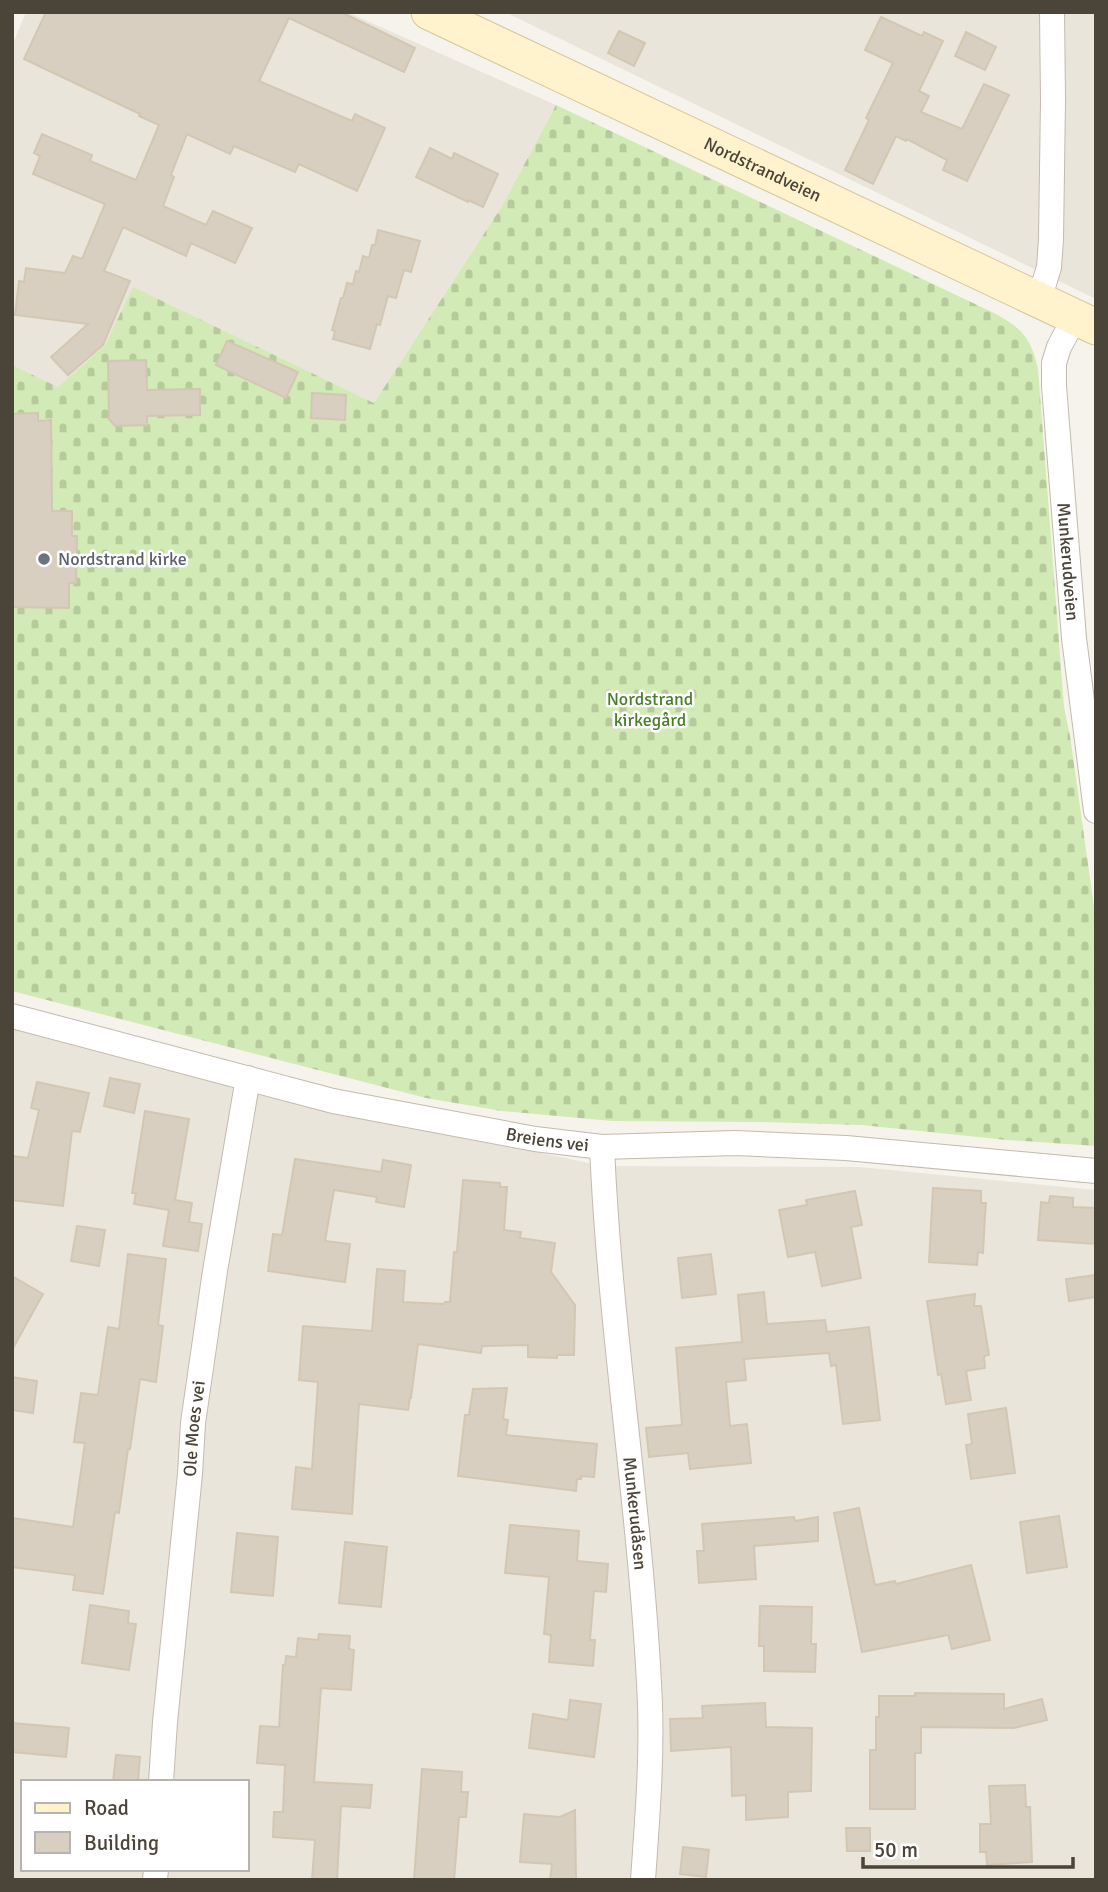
<svg xmlns="http://www.w3.org/2000/svg" width="1108" height="1892" viewBox="0 0 1108 1892" font-family="Signika,sans-serif">
  <style>
    .residential { fill: #eae5da; fill-rule: evenodd }
    .cemetery { fill: url(#cemetery-stones) }
    .building { fill: #d8cfc1; stroke: #d3c7b4; stroke-width: 2 }
    .lines { fill: none; stroke-linecap: round; stroke-linejoin: round }
    .minor-casing { stroke: #c2bbae; stroke-width: 26 }
    .secondary-casing { stroke: #d6c79b; stroke-width: 37 }
    .minor { stroke: #fff; stroke-width: 24 }
    .secondary { stroke: #fff3cd; stroke-width: 35 }
    .worship-dot { fill: #6b7280; stroke: #fff; stroke-width: 2.5 }
    .labels { text-anchor: middle; stroke-width: 5; stroke-linejoin: round; paint-order: stroke }
    .street-label { font-size: 18px; fill: #4b4439; stroke: #fff }
    .worship-label { font-size: 18px; fill: #5b616d; stroke: #fff; text-anchor: start }
    .park-label { font-size: 18px; fill: #4a7f2a; stroke: #fff }
  </style>
  <defs>
    <pattern id="cemetery-stones" width="16" height="16" patternUnits="userSpaceOnUse" patternTransform="scale(1.75)"><rect width="16" height="16" fill="#d2eab5"/><path d="M2 7V4a2 2 0 0 1 4 0v3zM10 15v-3a2 2 0 0 1 4 0v3z" fill="#b6ca9c"/></pattern>
  </defs>
  <rect width="100%" height="100%" fill="#f6f3ec"/>
  <g class="residential">
    <polygon points="26,12 347,12 556,105 502,206 374,403 133,288 105,345 58,387 12,365 12,46"/>
    <polygon points="505,12 1096,12 1096,299"/>
    <path d="M12,1029L247,1091L603,1166L860,1167L1096,1190V1880H12ZM23,1782H247V1869H23Z"/>
  </g>
  <path class="cemetery" d="M556,105L994,313C1022,328 1031,338 1038,369L1064,707L1070,736L1096,921V1146L1007,1140L862,1125L762,1122L612,1121L502,1111L426,1098L12,991V365L58,387L105,345L133,287L374,403L502,206Z"/>
  <g class="building">
    <polygon points="46,12 341,12 415,48 404,72 289,18 259,81 352,121 355,114 385,128 357,191 299,164 295,172 234,146 230,154 187,134 171,175 174,177 163,206 206,225 213,211 252,228 235,263 191,243 186,256 123,227 104,271 130,281 103,345 68,375 51,357 88,324 15,315 19,281 24,282 26,268 65,273 73,256 82,259 105,204 33,174 40,156 34,153 42,134 92,155 90,161 136,180 159,125 139,116 140,114 24,59"/>
    <polygon points="881,17 922,36 924,32 943,41 919,91 929,96 921,112 962,129 984,84 1009,95 967,181 943,170 947,160 907,139 906,141 896,136 873,184 845,170 869,120 866,118 893,63 865,50"/>
    <polygon points="619,31 645,43 634,66 608,53"/>
    <polygon points="966,32 996,47 985,70 955,56"/>
    <polygon points="430,148 452,159 454,153 498,174 483,207 468,200 468,202 416,177"/>
    <polygon points="378,230 420,241 411,272 404,270 396,298 388,296 380,325 377,324 370,349 333,339 335,331 332,330 341,298 343,298 347,283 353,284 356,271 359,272 363,256 369,258 372,245 375,245"/>
    <polygon points="227,341 298,372 286,398 216,365"/>
    <polygon points="146,360 147,390 200,389 200,415 147,416 147,425 115,426 109,419 108,361"/>
    <polygon points="312,393 346,395 345,420 311,418"/>
    <polygon points="38,413 38,421 51,420 52,511 72,511 72,536 77,536 76,583 69,583 69,608 12,607 12,414"/>
    <polygon points="110,1078 140,1084 134,1113 104,1106"/>
    <polygon points="37,1082 89,1093 80,1132 72,1131 63,1206 12,1200 12,1156 28,1158 39,1110 31,1108"/>
    <polygon points="145,1111 189,1119 175,1200 192,1203 189,1222 202,1224 198,1251 163,1246 169,1210 134,1204 136,1193 132,1193"/>
    <polygon points="295,1159 381,1172 383,1160 411,1165 404,1207 376,1202 377,1197 334,1190 325,1241 350,1244 345,1282 268,1271 273,1234 282,1235"/>
    <polygon points="463,1180 500,1183 500,1187 507,1187 504,1230 521,1232 520,1238 555,1243 551,1272 575,1305 574,1355 557,1355 557,1358 528,1357 528,1345 482,1346 481,1353 418,1344 411,1398 410,1398 408,1410 359,1404 352,1514 292,1509 296,1467 312,1469 318,1382 299,1380 303,1326 372,1331 377,1269 405,1271 403,1302 444,1304 445,1302 450,1302 454,1252 457,1252"/>
    <polygon points="933,1188 981,1191 981,1203 986,1203 985,1216 983,1253 978,1252 977,1265 929,1262"/>
    <polygon points="855,1191 862,1225 851,1227 861,1278 822,1286 815,1252 788,1257 779,1210 807,1205 806,1200"/>
    <polygon points="1050,1196 1073,1198 1073,1207 1096,1208 1096,1244 1038,1240 1041,1202 1049,1203"/>
    <polygon points="77,1226 105,1230 99,1266 71,1261"/>
    <polygon points="128,1254 166,1259 158,1325 163,1326 156,1382 140,1379 130,1449 128,1449 119,1513 115,1512 103,1594 73,1590 75,1575 12,1567 12,1518 73,1527 85,1443 74,1442 81,1393 98,1395 108,1327 119,1329"/>
    <polygon points="711,1254 716,1294 682,1298 678,1258"/>
    <polygon points="1096,1275 1096,1297 1069,1301 1066,1279"/>
    <polygon points="12,1276 43,1294 12,1350"/>
    <polygon points="764,1292 767,1324 825,1320 827,1332 869,1327 880,1420 843,1424 836,1365 831,1366 829,1353 744,1359 746,1380 726,1382 730,1426 747,1424 751,1463 690,1469 688,1453 649,1457 646,1428 682,1425 676,1348 742,1342 738,1295"/>
    <polygon points="975,1294 974,1306 981,1306 989,1355 984,1356 985,1368 966,1371 971,1400 946,1404 941,1374 938,1375 927,1301"/>
    <polygon points="12,1377 37,1381 33,1413 12,1410"/>
    <polygon points="507,1388 503,1419 508,1420 506,1435 597,1444 594,1477 581,1476 581,1479 577,1479 576,1491 458,1476 465,1415 469,1415 473,1389"/>
    <polygon points="1006,1408 1015,1473 971,1479 966,1445 972,1444 968,1414"/>
    <polygon points="859,1508 875,1585 895,1581 896,1584 971,1565 990,1640 952,1649 948,1635 862,1652 834,1513"/>
    <polygon points="1059,1516 1067,1567 1027,1573 1020,1522"/>
    <polygon points="794,1517 795,1521 818,1517 818,1541 754,1546 756,1579 699,1583 697,1551 704,1551 702,1524"/>
    <polygon points="510,1525 579,1531 577,1561 608,1564 606,1592 594,1591 590,1640 595,1640 593,1666 549,1662 551,1635 544,1634 549,1577 505,1573"/>
    <polygon points="237,1533 278,1537 273,1596 231,1592"/>
    <polygon points="345,1542 387,1547 381,1607 339,1603"/>
    <polygon points="90,1605 129,1611 128,1623 136,1624 129,1670 82,1663"/>
    <polygon points="760,1606 812,1607 811,1644 816,1644 815,1672 764,1671 764,1646 759,1646"/>
    <polygon points="319,1634 350,1636 349,1649 354,1650 351,1690 321,1688 314,1782 372,1785 370,1808 341,1806 337,1880 312,1880 315,1840 273,1837 274,1812 283,1812 285,1765 257,1763 260,1726 279,1727 283,1665 285,1665 286,1656 296,1657 298,1638 318,1640"/>
    <polygon points="915,1693 1004,1694 1004,1709 1042,1699 1047,1720 1014,1728 921,1727 921,1753 915,1753 915,1809 870,1809 870,1750 876,1750 876,1717 879,1717 879,1696 915,1696"/>
    <polygon points="570,1700 601,1704 594,1757 529,1748 533,1714 568,1720"/>
    <polygon points="765,1703 766,1727 812,1728 811,1791 788,1792 788,1817 746,1820 746,1795 732,1796 731,1747 671,1751 670,1719 703,1718 702,1706"/>
    <polygon points="12,1723 69,1728 66,1757 12,1752"/>
    <polygon points="116,1755 140,1757 138,1782 113,1782"/>
    <polygon points="422,1769 462,1772 461,1792 468,1792 466,1817 459,1817 454,1880 414,1880"/>
    <polygon points="1025,1785 1026,1807 1030,1807 1032,1862 987,1865 986,1852 980,1852 980,1824 991,1824 989,1786"/>
    <polygon points="575,1810 576,1880 550,1880 552,1864 520,1862 524,1814 560,1817"/>
    <polygon points="846,1828 870,1828 870,1851 847,1851"/>
    <polygon points="683,1847 709,1850 706,1877 680,1874"/>
  </g>
  <g class="lines">
    <g class="minor-casing">
      <g id="minor">
        <polyline points="1039,300 1049,267 1051,239 1053,100 1052,12"/>
        <path id="s1" d="M1075,317L1059,347L1054,363V386L1074,638L1096,811"/>
        <path id="s2" d="M12,1016L333,1101L535,1139L602,1147L735,1143L846,1148L1096,1171"/>
        <path id="s3" d="M602,1147C610,1334 642,1518 650,1704C652,1763 647,1822 643,1880"/>
        <path id="s4" d="M161,1782L165,1722L190,1474L193,1423L215,1271L248,1078"/>
        <polyline points="155,1880 156,1869"/>
      </g>
    </g>
    <g class="secondary-casing">
      <g id="secondary">
        <path id="s5" d="M429,12L1096,327"/>
      </g>
    </g>
    <use href="#minor" class="minor"/>
    <use href="#secondary" class="secondary"/>
  </g>
  <circle class="worship-dot" cx="44" cy="559" r="7"/>
  <g class="labels">
    <g class="street-label">
      <text dy="6" stroke="none"><textPath href="#s5" startOffset="369">Nordstrandveien</textPath></text>
      <text dy="6" stroke="none"><textPath href="#s1" startOffset="250">Munkerudveien</textPath></text>
      <text dy="6" stroke="none"><textPath href="#s2" startOffset="550">Breiens vei</textPath></text>
      <text dy="6" stroke="none"><textPath href="#s4" startOffset="355">Ole Moes vei</textPath></text>
      <text dy="6" stroke="none"><textPath href="#s3" startOffset="368">Munkerudåsen</textPath></text>
    </g>
    <g class="worship-label">
      <text x="58" y="565">Nordstrand kirke</text>
    </g>
    <g class="park-label">
      <text x="650" y="705">Nordstrand<tspan x="650" dy="21">kirkegård</tspan></text>
    </g>
  </g>
  <rect width="1108" height="1892" fill="none" stroke="#4b4439" stroke-width="28"/>
  <rect x="21" y="1780" width="228" height="91" fill="#ffffff" stroke="#b7b4b0" stroke-width="2"/>
  <rect x="35" y="1803" width="35" height="10" fill="#fff3cd" stroke="#b7b4b0" stroke-width="2"/>
  <text x="84" y="1815" font-size="21" fill="#4b4439">Road</text>
  <rect x="35" y="1832" width="35" height="21" fill="#d8cfc1" stroke="#b7b4b0" stroke-width="2"/>
  <text x="84" y="1850" font-size="21" fill="#4b4439">Building</text>
  <path d="M863 1857v10h210v-10" fill="none" stroke="#4b4439" stroke-width="3.5"/>
  <text x="874" y="1857" font-size="21" fill="#4b4439" stroke="#ffffff" stroke-width="5" paint-order="stroke">50 m</text>
</svg>
